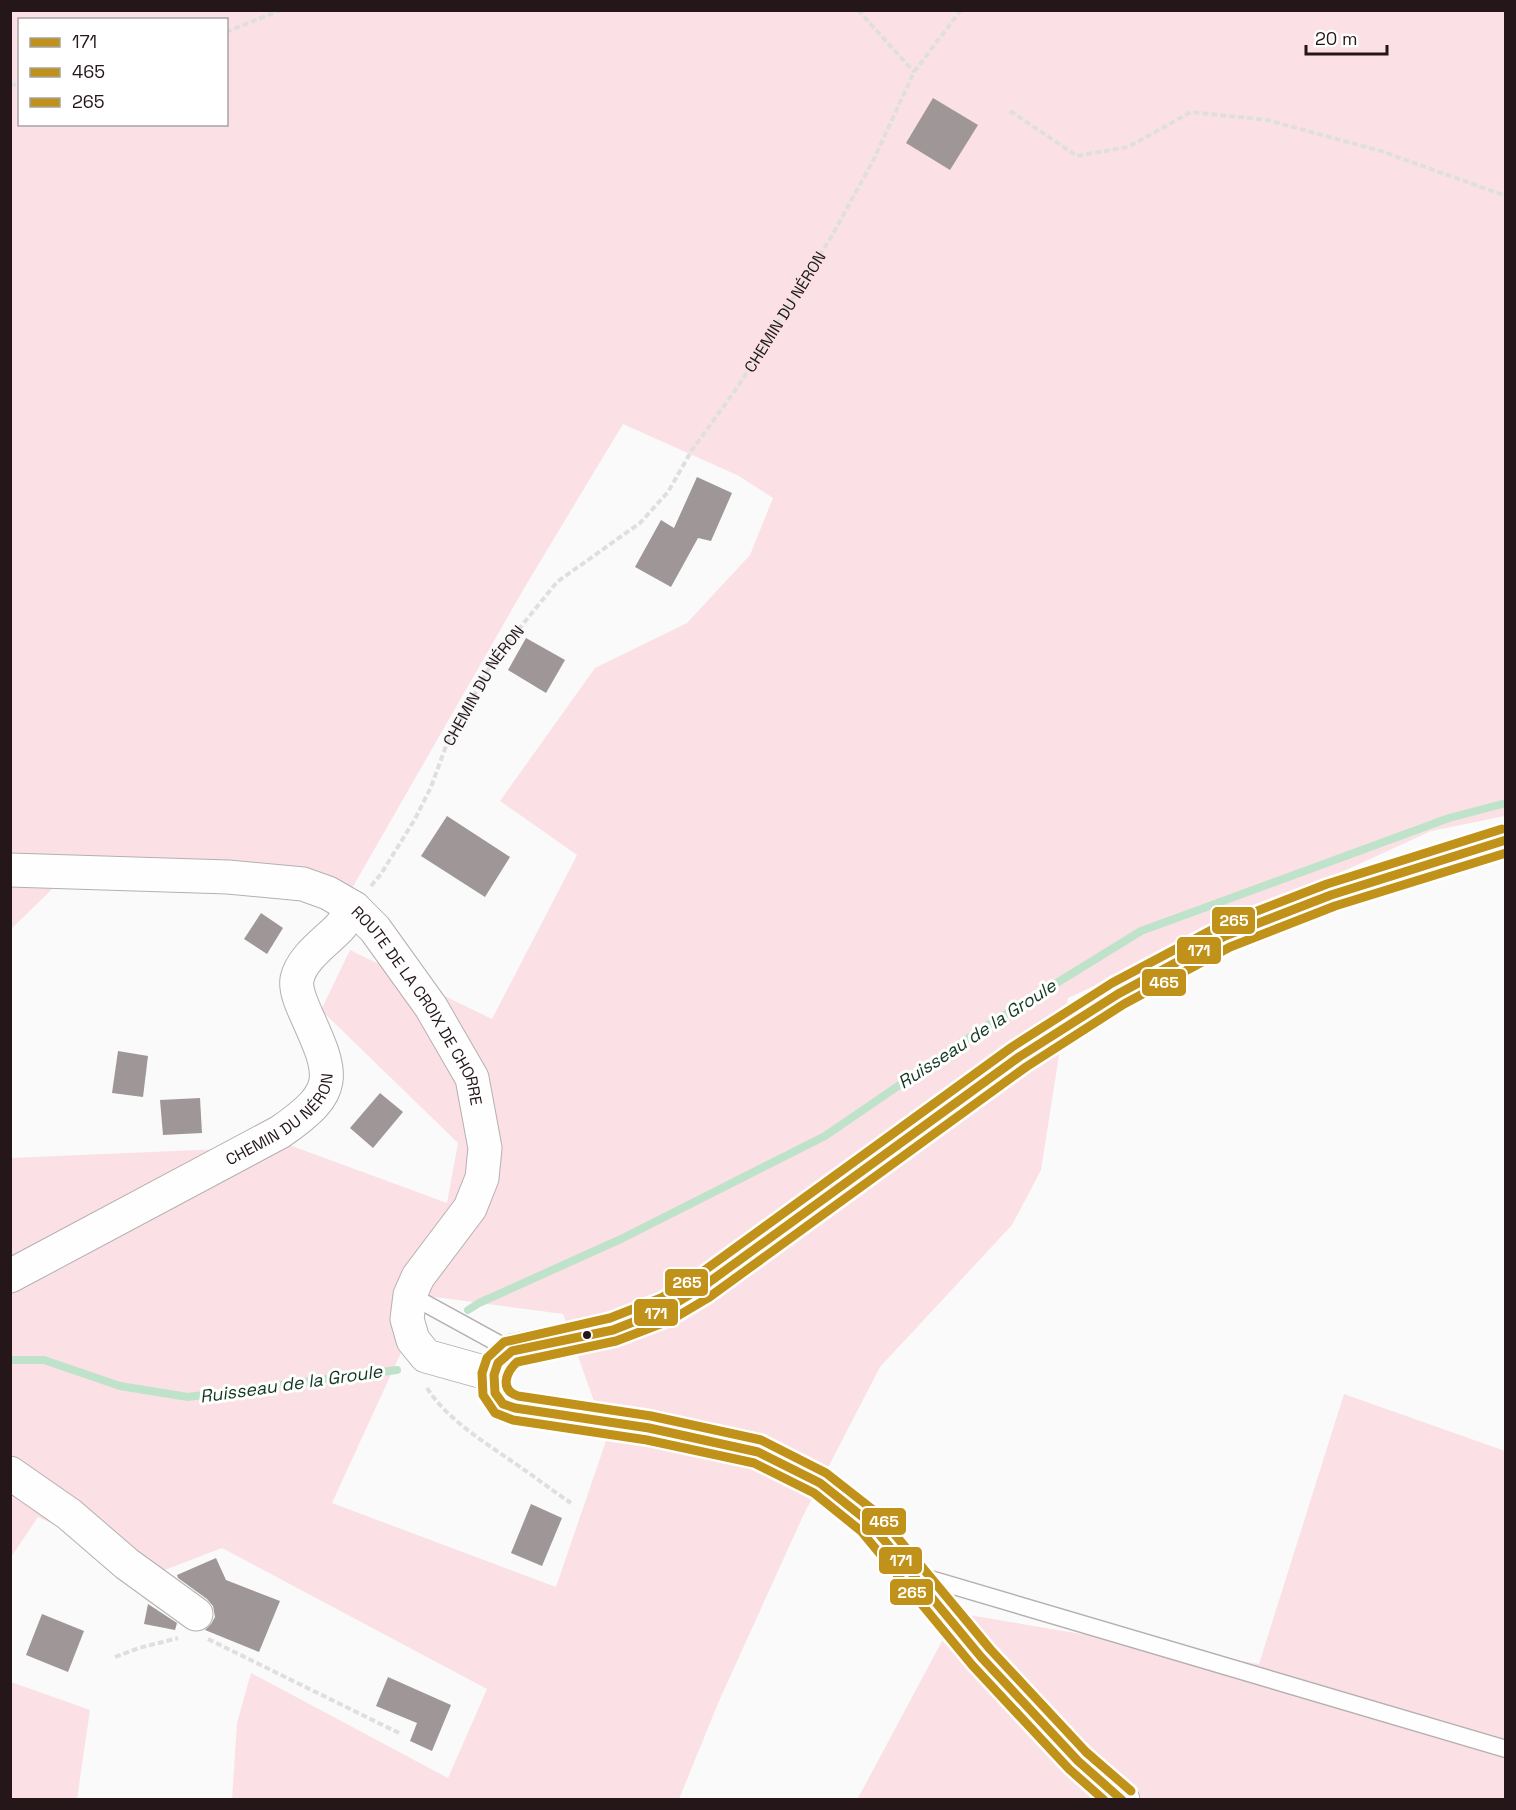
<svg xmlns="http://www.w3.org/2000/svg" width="1516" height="1810" viewBox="0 0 1516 1810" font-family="'Space Grotesk',sans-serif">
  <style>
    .green { fill: #fbe1e5; fill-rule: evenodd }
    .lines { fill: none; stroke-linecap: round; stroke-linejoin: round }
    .stream { stroke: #bfe2ca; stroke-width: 8 }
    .building { fill: #9f9698 }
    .lane-casing { stroke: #b6afb0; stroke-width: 19 }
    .street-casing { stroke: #b6afb0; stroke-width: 35 }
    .secondary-casing { stroke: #b6afb0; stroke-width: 35 }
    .path { stroke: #dfdfdf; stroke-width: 4; stroke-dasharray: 6 3; stroke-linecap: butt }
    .lane { stroke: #fefefe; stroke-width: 16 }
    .street { stroke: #fefefe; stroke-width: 33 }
    .secondary { stroke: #fefefe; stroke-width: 33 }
    .bus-1-casing { stroke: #fff; stroke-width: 14 }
    .bus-2-casing { stroke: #fff; stroke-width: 14 }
    .bus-3-casing { stroke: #fff; stroke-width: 14 }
    .bus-1 { stroke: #c0921a; stroke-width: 9 }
    .bus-2 { stroke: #c0921a; stroke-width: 9 }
    .bus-3 { stroke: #c0921a; stroke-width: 9 }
    .bus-dot { fill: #251619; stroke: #fff; stroke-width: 2 }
    .labels { text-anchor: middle; stroke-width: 6; stroke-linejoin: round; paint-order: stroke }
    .street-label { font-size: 16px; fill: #251619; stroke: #fff }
    .water-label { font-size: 18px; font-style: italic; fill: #113722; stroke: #fff }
    .line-badge { stroke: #fff; stroke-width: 2 }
    .badge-label { font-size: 16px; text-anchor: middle; font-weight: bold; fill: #fff }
  </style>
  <rect width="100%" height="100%" fill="#fafafa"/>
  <g class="green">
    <path d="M11,11H1505V816L1431,831L1068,998L1041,1170L1012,1225L880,1367L803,1516L719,1701L679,1799H232L237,1723L251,1673L448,1778L487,1689L222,1548L157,1573L38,1517L11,1557V1158L292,1146L447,1203L458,1143L321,1010L350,950L492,1019L577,855L500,801L595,668L687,623L750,555L773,498L739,476L623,424L526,585L351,890L72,870L11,929ZM20,20H226V124H20ZM427,1296L563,1314L607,1438L556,1587L332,1503Z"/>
    <polygon points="1344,1394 1505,1451 1505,1799 857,1800 957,1613 1259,1664"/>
    <polygon points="11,1682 90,1710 77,1799 11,1799"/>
  </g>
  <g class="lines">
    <g class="stream">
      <polyline points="468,1310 479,1303 621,1239 825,1136 977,1032 1141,931 1449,818 1506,803"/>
      <polyline points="10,1360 44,1360 120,1386 188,1397 397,1370"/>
    </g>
  </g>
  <g class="building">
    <polygon points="933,98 978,125 950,170 906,143"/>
    <polygon points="697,477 732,493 711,541 698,538 671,587 635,567 661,520 674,528"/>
    <polygon points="526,638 565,660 546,693 508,670"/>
    <polygon points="447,816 510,857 485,897 421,856"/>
    <polygon points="261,913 283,928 267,954 244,939"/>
    <polygon points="118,1051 148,1056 143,1097 112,1093"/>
    <polygon points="380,1093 403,1112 373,1148 350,1128"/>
    <polygon points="200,1098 202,1133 163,1135 160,1100"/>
    <polygon points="531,1504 562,1518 542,1566 511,1553"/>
    <polygon points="216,1558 226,1580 280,1601 259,1652 205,1630 211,1624 215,1617 213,1606 207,1599 178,1578 177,1575"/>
    <polygon points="148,1604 177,1623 175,1630 144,1624"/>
    <polygon points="42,1614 84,1631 68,1672 26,1655"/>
    <polygon points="388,1677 451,1705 432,1751 410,1741 417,1723 376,1706"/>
  </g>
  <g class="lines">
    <g class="lane-casing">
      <g id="lane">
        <polyline points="410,1295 512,1351"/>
        <polyline points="920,1576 1506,1749"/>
      </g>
    </g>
    <g class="street-casing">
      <g id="street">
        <path id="s2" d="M10,870L228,877L303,884L328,893L354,908L375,929L431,1007L472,1078L485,1148L482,1178L470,1208L418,1277L410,1295L407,1319L413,1340L426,1356L494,1375"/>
        <path id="s3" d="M10,1276L280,1132C340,1091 334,1076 306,1014C302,1005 295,990 297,979C302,957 326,942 340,927C345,921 349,914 354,908"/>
        <polyline points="10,1473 69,1514 127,1564 196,1614"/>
      </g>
    </g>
    <g class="secondary-casing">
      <polyline id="secondary" points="1123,1800 1078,1761 981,1657 869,1522 820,1483 758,1452 649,1428 515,1408 503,1404 495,1393 494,1375 498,1363 512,1351 613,1330 666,1309 701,1288 1019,1057 1118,994 1225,936 1331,895 1506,840"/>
    </g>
    <g class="path">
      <polyline points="858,10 914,72"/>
      <polyline points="226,32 281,10"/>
      <polyline points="10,85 20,84"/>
      <polyline points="1010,111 1077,156 1128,147 1191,112 1267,120 1381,151 1506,196"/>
      <path id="s1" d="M371,886L381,874L415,819L431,787L446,746L493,661L557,582L640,523L668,492L692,450L739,385L830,239L873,161L914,72L961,10"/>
      <path d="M427,1388C446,1418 481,1440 510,1460C531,1474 550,1489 571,1503"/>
      <polyline points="208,1639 401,1734"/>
      <polyline points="115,1657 139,1648 178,1638"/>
    </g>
    <use href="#lane" class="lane"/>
    <use href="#street" class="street"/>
    <use href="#secondary" class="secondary"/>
    <g class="bus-1-casing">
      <polyline id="bus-1" points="1122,1800 1078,1761 981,1657 869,1522 820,1483 758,1452 649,1428 515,1408 503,1404 495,1393 494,1375 498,1363 512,1351 613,1330 666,1309 701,1288 1019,1057 1118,994 1225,936 1331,895 1506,840"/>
    </g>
    <g class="bus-2-casing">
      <path id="bus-2" d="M1131,1791L1086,1752L990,1649L877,1513L826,1473L761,1440L651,1416L518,1396C499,1390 506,1372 517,1362L616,1341L671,1320L708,1298L1026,1067L1124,1004L1230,947L1335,906L1506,853"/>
    </g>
    <g class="bus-3-casing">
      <polyline id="bus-3" points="1104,1800 1069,1769 972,1665 861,1531 814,1493 754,1463 647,1440 513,1420 495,1413 483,1395 482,1373 487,1358 504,1342 610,1318 661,1298 694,1278 1012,1047 1112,983 1221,925 1327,884 1502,829"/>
    </g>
    <use href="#bus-1" class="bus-1"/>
    <use href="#bus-2" class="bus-2"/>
    <use href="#bus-3" class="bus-3"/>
  </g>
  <circle class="bus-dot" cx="587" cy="1335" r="5"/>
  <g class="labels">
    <g class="street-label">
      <text dy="6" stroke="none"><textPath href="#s1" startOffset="717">CHEMIN DU NÉRON</textPath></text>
      <text dy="6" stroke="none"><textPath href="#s1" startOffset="231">CHEMIN DU NÉRON</textPath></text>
      <text dy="6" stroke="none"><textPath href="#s2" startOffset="468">ROUTE DE LA CROIX DE CHORRE</textPath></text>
      <text dy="6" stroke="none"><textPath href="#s3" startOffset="315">CHEMIN DU NÉRON</textPath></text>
    </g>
    <g class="water-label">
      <text transform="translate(977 1034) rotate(-33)" y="6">Ruisseau de la Groule</text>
      <text transform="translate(291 1384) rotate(-8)" y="6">Ruisseau de la Groule</text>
    </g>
  </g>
  <g class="line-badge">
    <rect x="1211" y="906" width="45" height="29" rx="6" fill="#c0921a"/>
    <rect x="1176" y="936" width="46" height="29" rx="6" fill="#c0921a"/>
    <rect x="1141" y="968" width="46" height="29" rx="6" fill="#c0921a"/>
    <rect x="664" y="1268" width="45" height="29" rx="6" fill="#c0921a"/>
    <rect x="633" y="1298" width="46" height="29" rx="6" fill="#c0921a"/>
    <rect x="861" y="1507" width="46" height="29" rx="6" fill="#c0921a"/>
    <rect x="878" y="1546" width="45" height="29" rx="6" fill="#c0921a"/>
    <rect x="889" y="1578" width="45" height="28" rx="6" fill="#c0921a"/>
  </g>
  <g class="badge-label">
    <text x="1234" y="926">265</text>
    <text x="1199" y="956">171</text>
    <text x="1164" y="988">465</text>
    <text x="687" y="1288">265</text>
    <text x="656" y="1319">171</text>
    <text x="884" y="1527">465</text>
    <text x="901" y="1566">171</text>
    <text x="912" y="1598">265</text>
  </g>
  <rect width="1516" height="1810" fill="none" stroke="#251619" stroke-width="24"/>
  <rect x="18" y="18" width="210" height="108" fill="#ffffff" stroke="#a8a2a3" stroke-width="1.5"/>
  <rect x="30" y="38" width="30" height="9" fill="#c0921a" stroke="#a8a2a3" stroke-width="1.5"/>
  <text x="72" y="48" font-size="18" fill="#251619">171</text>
  <rect x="30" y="68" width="30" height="9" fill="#c0921a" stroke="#a8a2a3" stroke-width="1.5"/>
  <text x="72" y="78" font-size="18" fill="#251619">465</text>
  <rect x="30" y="98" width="30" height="9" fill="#c0921a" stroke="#a8a2a3" stroke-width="1.5"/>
  <text x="72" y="108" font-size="18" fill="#251619">265</text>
  <path d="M1306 45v9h81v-9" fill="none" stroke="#251619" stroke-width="3"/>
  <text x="1315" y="45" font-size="18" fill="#251619" stroke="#ffffff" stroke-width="4.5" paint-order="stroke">20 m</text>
</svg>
